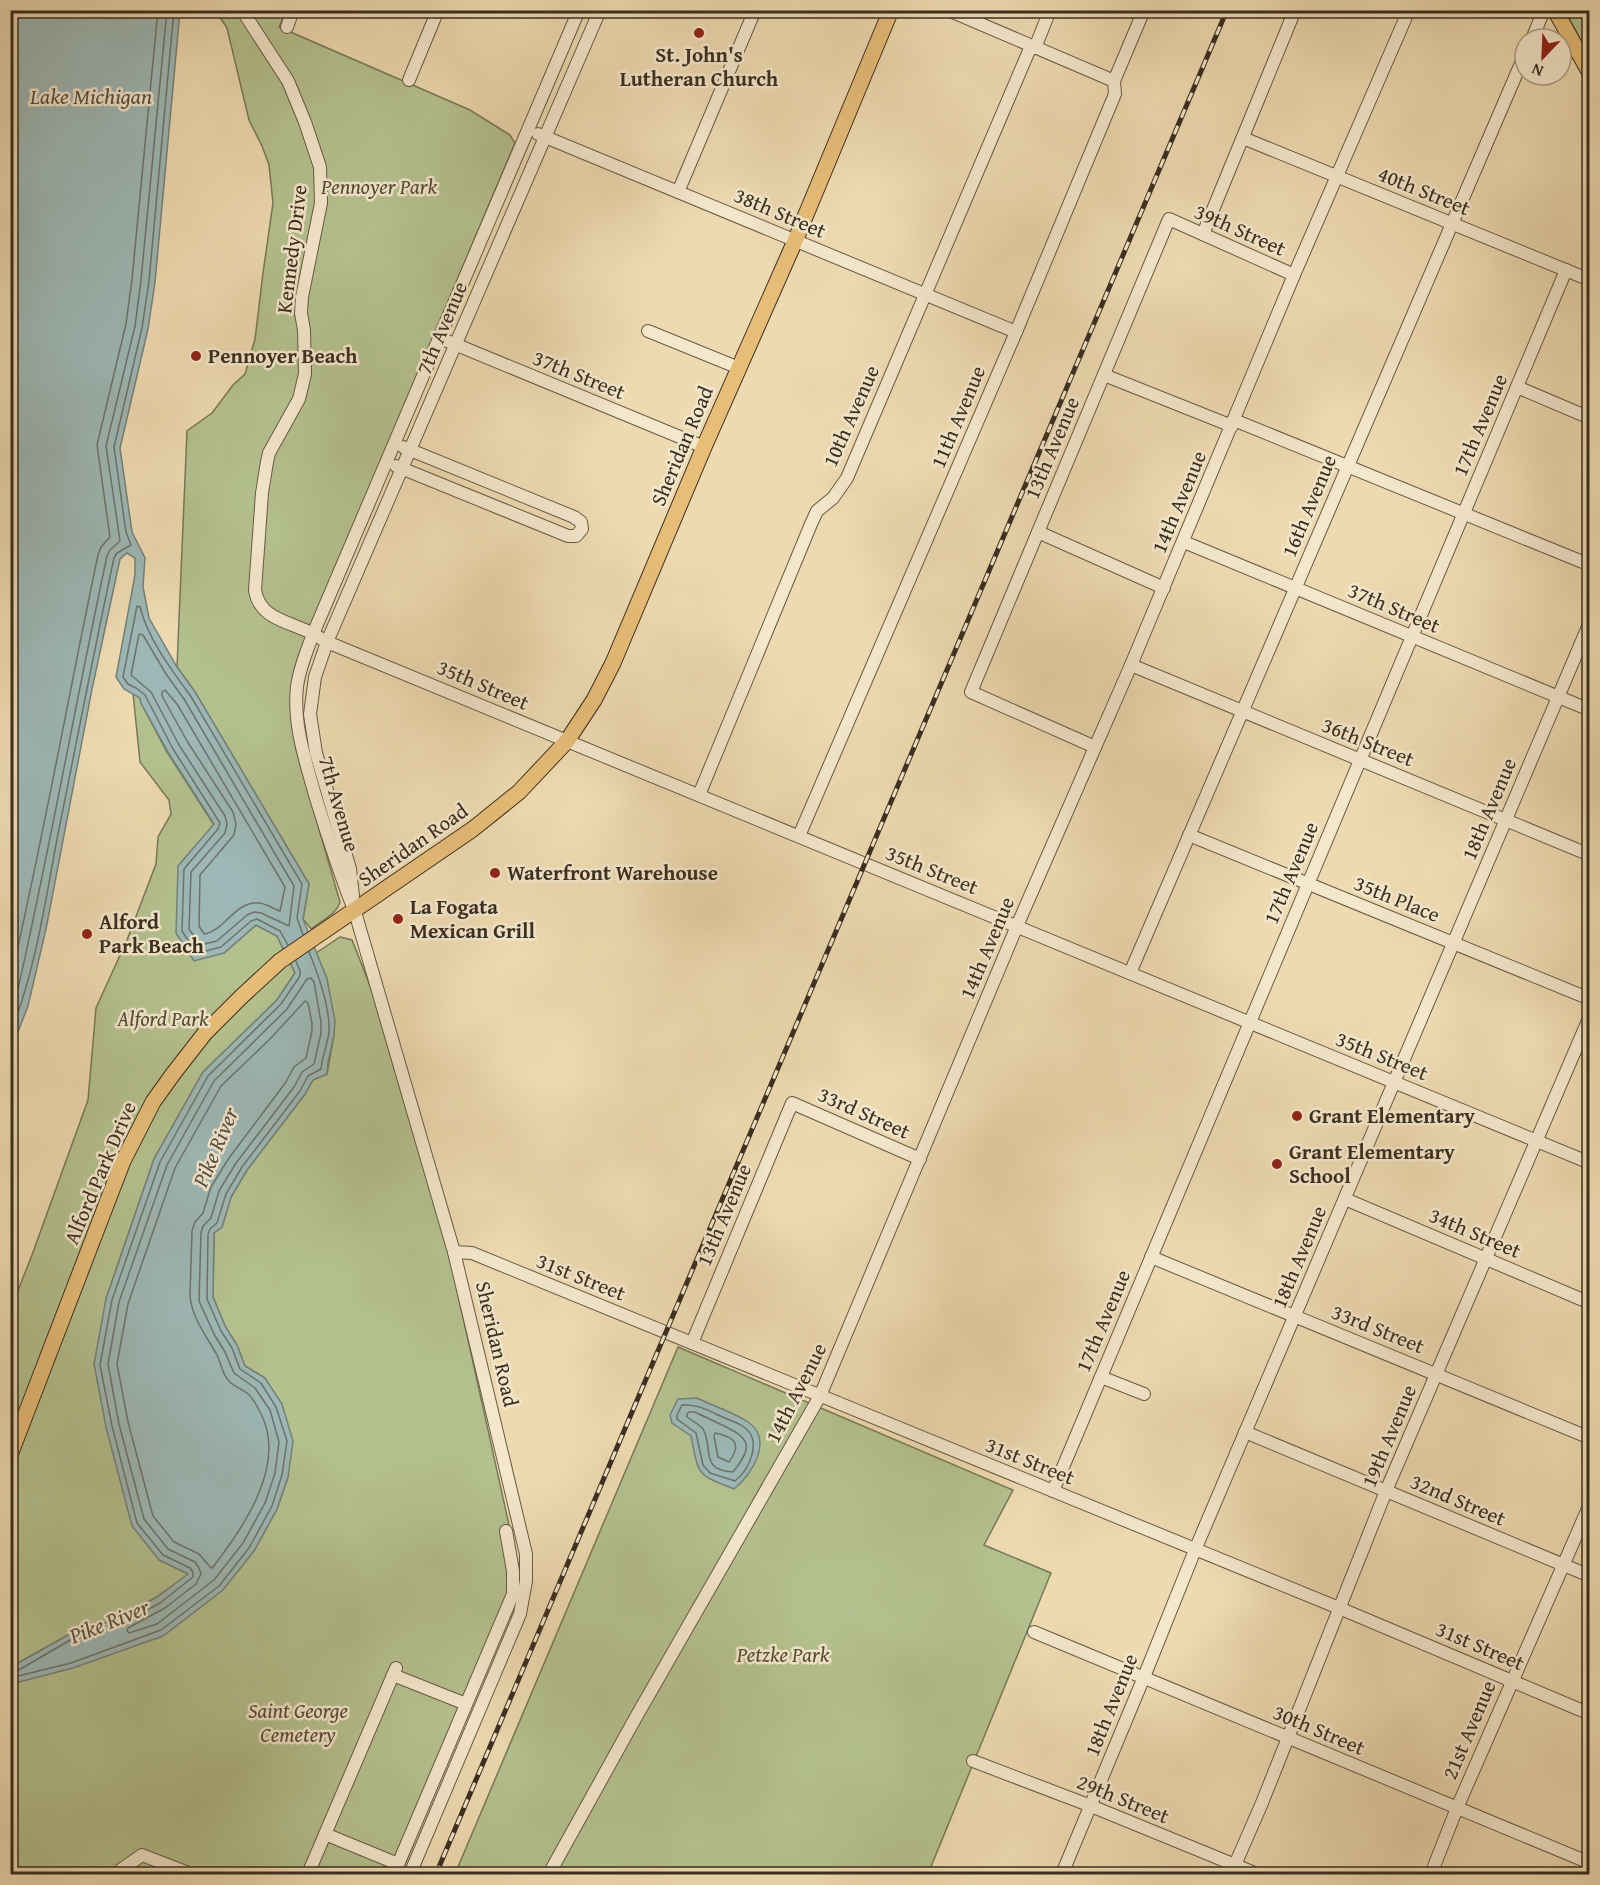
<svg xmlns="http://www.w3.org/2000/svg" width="1600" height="1885" viewBox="0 0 1600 1885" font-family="'Gentium Book Plus',serif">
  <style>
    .green { fill: #b4c18f; stroke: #777858; stroke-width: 1.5 }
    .water { fill: #9db8b6; stroke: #75817a; stroke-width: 1.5 }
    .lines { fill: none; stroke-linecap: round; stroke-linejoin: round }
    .shore { stroke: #6c736b; stroke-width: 1.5 }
    .minor-casing { stroke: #675944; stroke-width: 14 }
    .major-casing { stroke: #3a2e20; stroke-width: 17 }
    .minor { stroke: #f4e7cc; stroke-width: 12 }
    .major { stroke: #e7bd78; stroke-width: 15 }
    .rail-casing { stroke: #3a2e20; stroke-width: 5 }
    .rail { stroke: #f4e7cc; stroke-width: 3; stroke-dasharray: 9; stroke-linecap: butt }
    .poi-dot { fill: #8f2418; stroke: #f4e7cc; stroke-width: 2 }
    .labels { text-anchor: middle; stroke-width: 5; stroke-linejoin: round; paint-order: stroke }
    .poi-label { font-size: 21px; font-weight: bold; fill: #3a2e20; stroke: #f4e7cc; text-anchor: start }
    .park-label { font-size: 21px; font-style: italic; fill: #524b36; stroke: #f4e7cc }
    .street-label { font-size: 21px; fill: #3a2e20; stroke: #f4e7cc }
    .water-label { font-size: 22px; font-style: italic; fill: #535046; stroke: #f4e7cc }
  </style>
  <rect width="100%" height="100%" fill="#eedab1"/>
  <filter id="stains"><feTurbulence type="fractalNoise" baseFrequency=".00333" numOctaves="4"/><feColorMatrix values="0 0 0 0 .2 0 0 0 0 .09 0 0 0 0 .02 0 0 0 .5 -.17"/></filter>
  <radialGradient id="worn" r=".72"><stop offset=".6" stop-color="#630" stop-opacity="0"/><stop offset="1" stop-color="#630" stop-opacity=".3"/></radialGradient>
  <g class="green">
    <path d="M216,11H286L279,27L470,110L510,135L515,143L401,413L291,699L296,749L340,902C337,914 321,921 311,929L303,919L309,884L195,692L177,667L187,431L212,413L233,385L245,374L255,339L263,273L273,203L269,165L262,146L249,120L227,28Z"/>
    <polygon points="1565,11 1589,11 1589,55"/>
    <polygon points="133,693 140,698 141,703 167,752 214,825 178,866 224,953 256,925 277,936 295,973 277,1000 203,1072 154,1159 106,1299 159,1560 189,1574 157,1597 112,1621 70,1634 11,1667 11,1308 32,1255 88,1100 96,1008 127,940 156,864 158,837 171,814 169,800 140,762"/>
    <polygon points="340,937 352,940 371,988 449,1254 521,1579 401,1874 11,1874 11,1686 254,1551 277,1509 288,1477 265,1378 245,1366 237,1345 226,1328 213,1297 214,1233 222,1227 231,1197 247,1170 305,1094 313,1080 327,1074 334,1035 327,979 316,953"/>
    <polygon points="678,1347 1013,1490 984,1545 1051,1573 928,1874 455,1874"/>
  </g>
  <g class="water">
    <polygon points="11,11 180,11 155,282 148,329 120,448 132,532 145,558 143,587 149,618 177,667 195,692 309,884 303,919 327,979 335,1021 334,1035 328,1062 327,1074 313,1080 305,1094 247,1170 231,1197 222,1227 214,1233 213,1297 226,1328 237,1345 245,1366 265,1378 282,1404 293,1441 288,1477 277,1509 254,1551 223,1590 163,1636 73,1668 15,1683 11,1686 11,1667 70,1634 112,1621 157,1597 188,1574 159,1560 132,1526 106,1427 94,1364 106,1299 154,1159 203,1072 277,1000 295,973 277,936 256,925 224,953 194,961 176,933 178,866 214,824 168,752 141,703 140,698 124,689 116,677 135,575 135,558 127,553 120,559 92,689 46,929 28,1006 11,1050"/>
    <path d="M697,1398C713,1406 733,1412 748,1422C774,1439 752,1475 734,1489C696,1474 699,1476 691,1436L672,1423L670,1415L678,1399Z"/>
  </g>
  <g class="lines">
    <g class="shore">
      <polygon points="139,634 143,635 166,674 184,699 294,886 289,926 261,913 254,912 247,915 217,941 200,945 189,929 191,872 225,833 227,824 225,816 179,745 151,692 131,675"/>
      <path d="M165,690L177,704L285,887L280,911C273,909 266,903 258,903C235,901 225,931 204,934L199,926L200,875L234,835L236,824L233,812L187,741L162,696V692Z"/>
      <path d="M288,945L280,931L257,919L251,921L221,947L198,953L196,952L182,931L184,869L218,829L220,823L173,749L145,695L136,688L128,684L123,677L137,606L140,607C148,639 171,669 190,695L302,884L297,918L303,935"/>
      <path d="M296,961L300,971V976L281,1004L208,1076L160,1162L112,1300L100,1365L112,1426L137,1523L163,1555L190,1568L193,1572V1577L160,1603L114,1627L72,1639L17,1671L16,1674L18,1676L71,1663L161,1630L219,1586L249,1548L272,1506L282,1475L287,1441L276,1407L261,1383L240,1369L232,1348L221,1331L207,1299L208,1234L210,1229L217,1223L226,1194L242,1167L300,1091L308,1076L321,1069C322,1056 328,1044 329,1031C330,1007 318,974 309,952"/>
      <polygon points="311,978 314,982 321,1022 321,1033 314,1064 302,1072 294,1087 236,1163 219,1191 211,1218 203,1226 201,1233 199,1301 214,1334 225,1352 234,1373 255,1388 270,1410 279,1442 275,1473 265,1503 243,1543 214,1580 157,1624 129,1633 127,1631 128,1628 165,1608 196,1584 201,1574 199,1568 195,1562 168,1549 144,1519 119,1424 108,1364 119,1302 167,1165 214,1081 287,1009 307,979"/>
      <path d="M10,982C43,840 68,697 98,555L101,547L110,537L97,445L126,324L132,279L158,10"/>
      <path d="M305,1001L308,1003L312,1023V1031L306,1058L294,1067L286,1082L229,1158L211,1187L203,1213L195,1222L192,1231L190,1296C192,1318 207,1337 217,1355C221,1363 222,1373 228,1380C233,1386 241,1389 247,1393C252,1397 257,1406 260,1412C288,1463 244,1527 213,1567L211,1568L199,1554L174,1542L153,1516L128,1422L117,1364L128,1304L175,1168L221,1086L270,1039Z"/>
      <path d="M10,1014L15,1002C49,854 75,705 107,556L110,550L120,541L106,446L135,326L141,280L167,10"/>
      <path d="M10,1034C35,972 45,904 57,839C76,745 94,651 114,558L117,553L131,545L126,532L114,447L142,328L149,281L174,10"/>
      <path d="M682,1405C696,1404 706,1409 718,1415C726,1419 737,1422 744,1427C763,1441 749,1470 735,1481L710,1473L703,1465L696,1433L677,1419V1415Z"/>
      <path d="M689,1412H695C705,1417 716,1422 726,1427C754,1440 750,1450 733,1472C699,1470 714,1449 703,1429C699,1424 692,1421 687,1417V1414Z"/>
      <path d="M715,1433C735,1437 742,1444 729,1462L718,1457L714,1436Z"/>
    </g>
    <g class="minor-casing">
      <g id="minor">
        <path d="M242,10L288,81L305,122L320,167L321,203L302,297L301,313L304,330L305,374L299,399L269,453L267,462L262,493L255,590C259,617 285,621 305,630C313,633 320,638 327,642L1590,1163"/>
        <polyline points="948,10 1114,81"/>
        <polyline points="287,27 293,10"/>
        <polyline points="1532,39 1544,10"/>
        <polyline points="1035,48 1050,10"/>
        <polyline points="409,80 438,10"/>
        <polyline points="538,134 1016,332"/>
        <polyline points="1243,138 1590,280"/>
        <polyline points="678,192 755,10"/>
        <polyline points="1203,234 1295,10"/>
        <polyline points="648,331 739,368"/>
        <polyline points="440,338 704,447"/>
        <polyline points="1104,375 1232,426"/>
        <polyline points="1517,387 1590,418"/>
        <polyline points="1234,420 1590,565"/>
        <polyline points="396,466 568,536 576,536 582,529 581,522 574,517 403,447"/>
        <polyline points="1038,532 1164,588"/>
        <polyline points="1184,542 1590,710"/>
        <polyline points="1131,665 1590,855"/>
        <polyline points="1095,747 971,692 1169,219 1294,275"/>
        <polyline points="699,795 811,524 817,511 833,498 847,478 1031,46"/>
        <polyline points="1189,835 1590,999"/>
        <polyline points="799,836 1016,332 1115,94 1114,81 1144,10"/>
        <polyline points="353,896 350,869 316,753 310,714 315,677 327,642 600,10"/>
        <polyline points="1130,973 1525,54"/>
        <polyline points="1345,1199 1590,1303"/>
        <polyline points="454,1252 472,1253 1339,1608 1590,1714"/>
        <polyline points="1151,1257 1590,1438"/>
        <polyline points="692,1343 792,1103 920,1159"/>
        <polyline points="1101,1377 1144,1394"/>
        <polyline points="1245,1432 1590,1576"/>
        <polyline points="1053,1491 1566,270"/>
        <polyline points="1034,1632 1590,1863"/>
        <polyline points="393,1675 466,1704"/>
        <polyline points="973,1761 1091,1806 1257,1874"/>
        <polyline points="325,1834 398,1864"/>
        <polyline points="117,1874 122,1869 142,1855 191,1874"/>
        <polyline points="308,1874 396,1668"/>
        <polyline points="394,1874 513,1594 513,1571 506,1531"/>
        <path d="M410,1874L520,1614L526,1581V1554L454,1252L355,912C339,873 327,834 315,795C305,759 293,724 297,687C299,669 307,651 313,634L579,10"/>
        <polyline points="549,1874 636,1717 820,1396 1017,926 1131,665 1294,275 1409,10"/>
        <polyline points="1062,1874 1144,1677 1195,1550 1590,622"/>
        <polyline points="1231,1874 1262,1803 1386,1491 1590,1016"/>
        <polyline points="1431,1874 1457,1808 1590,1504"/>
      </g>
    </g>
    <g class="major-casing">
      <g id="major">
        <polyline points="1555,10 1590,73"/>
        <polyline points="10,1455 123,1161 153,1102 173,1074 205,1033 241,997 280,961 473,829 519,792 567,741 594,700 613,663 704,447 795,241 891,10"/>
      </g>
    </g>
    <use href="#minor" class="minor"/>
    <use href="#major" class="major"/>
    <g class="rail-casing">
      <polyline id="rail" points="436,1874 1227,10"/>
    </g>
    <use href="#rail" class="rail"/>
  </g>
  <g class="poi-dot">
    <circle cx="699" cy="33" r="6"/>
    <circle cx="196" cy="356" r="6"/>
    <circle cx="495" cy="873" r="6"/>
    <circle cx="398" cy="919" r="6"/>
    <circle cx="87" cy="934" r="6"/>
    <circle cx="1297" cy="1116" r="6"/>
    <circle cx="1277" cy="1164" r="6"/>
  </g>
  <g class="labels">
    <g class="poi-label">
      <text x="699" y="62" text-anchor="middle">St. John's<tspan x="699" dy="24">Lutheran Church</tspan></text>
      <text x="208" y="363">Pennoyer Beach</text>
      <text x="507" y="880">Waterfront Warehouse</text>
      <text x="410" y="914">La Fogata<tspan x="410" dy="24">Mexican Grill</tspan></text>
      <text x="99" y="929">Alford<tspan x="99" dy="24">Park Beach</tspan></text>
      <text x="1309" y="1123">Grant Elementary</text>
      <text x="1289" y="1159">Grant Elementary<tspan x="1289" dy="24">School</tspan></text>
    </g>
    <g class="park-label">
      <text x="379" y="194">Pennoyer Park</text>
      <text x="163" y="1026">Alford Park</text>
      <text x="783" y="1662">Petzke Park</text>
      <text x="298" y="1718">Saint George<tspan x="298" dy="24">Cemetery</tspan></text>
    </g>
    <g class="street-label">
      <text transform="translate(1424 191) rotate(22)" y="7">40th Street</text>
      <text transform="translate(780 213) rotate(23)" y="7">38th Street</text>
      <text transform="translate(1240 230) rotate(24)" y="7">39th Street</text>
      <text transform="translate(292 249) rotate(-83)" y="7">Kennedy Drive</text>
      <text transform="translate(442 328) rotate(-67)" y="7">7th Avenue</text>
      <text transform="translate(579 375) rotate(22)" y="7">37th Street</text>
      <text transform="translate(851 416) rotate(-66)" y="7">10th Avenue</text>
      <text transform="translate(958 417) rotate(-67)" y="7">11th Avenue</text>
      <text transform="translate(1480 425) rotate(-67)" y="7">17th Avenue</text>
      <text transform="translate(682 446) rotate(-67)" y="7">Sheridan Road</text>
      <text transform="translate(1052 448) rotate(-67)" y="7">13th Avenue</text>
      <text transform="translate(1179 502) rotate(-67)" y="7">14th Avenue</text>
      <text transform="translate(1309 506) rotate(-67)" y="7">16th Avenue</text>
      <text transform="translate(1394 608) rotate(23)" y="7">37th Street</text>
      <text transform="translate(483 685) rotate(23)" y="7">35th Street</text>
      <text transform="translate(1368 742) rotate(22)" y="7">36th Street</text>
      <text transform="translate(339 804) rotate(74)" y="7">7th Avenue</text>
      <text transform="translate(1489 809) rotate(-67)" y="7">18th Avenue</text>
      <text transform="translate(413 845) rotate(-35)" y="7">Sheridan Road</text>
      <text transform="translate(932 870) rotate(22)" y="7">35th Street</text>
      <text transform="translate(1291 873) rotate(-67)" y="7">17th Avenue</text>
      <text transform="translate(1397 899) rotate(22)" y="7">35th Place</text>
      <text transform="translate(987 948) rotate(-67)" y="7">14th Avenue</text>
      <text transform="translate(1382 1056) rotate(22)" y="7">35th Street</text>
      <text transform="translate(864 1113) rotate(24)" y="7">33rd Street</text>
      <text transform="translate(100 1173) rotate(-67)" y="7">Alford Park Drive</text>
      <text transform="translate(724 1215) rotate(-67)" y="7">13th Avenue</text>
      <text transform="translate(1475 1233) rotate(23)" y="7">34th Street</text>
      <text transform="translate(1299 1257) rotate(-67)" y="7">18th Avenue</text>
      <text transform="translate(581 1277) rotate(22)" y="7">31st Street</text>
      <text transform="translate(1103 1321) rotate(-67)" y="7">17th Avenue</text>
      <text transform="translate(1378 1329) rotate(22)" y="7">33rd Street</text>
      <text transform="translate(497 1344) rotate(77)" y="7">Sheridan Road</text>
      <text transform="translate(796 1393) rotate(-63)" y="7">14th Avenue</text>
      <text transform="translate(1389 1436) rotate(-67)" y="7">19th Avenue</text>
      <text transform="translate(1030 1461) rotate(22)" y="7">31st Street</text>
      <text transform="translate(1458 1500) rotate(23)" y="7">32nd Street</text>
      <text transform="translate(1480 1646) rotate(23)" y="7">31st Street</text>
      <text transform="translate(1111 1705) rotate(-68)" y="7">18th Avenue</text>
      <text transform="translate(1319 1730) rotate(23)" y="7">30th Street</text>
      <text transform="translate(1469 1730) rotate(-67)" y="7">21st Avenue</text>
      <text transform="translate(1123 1799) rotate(22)" y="7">29th Street</text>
    </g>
    <g class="water-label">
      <text x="91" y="104">Lake Michigan</text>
      <text transform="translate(215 1147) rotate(-67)" y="8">Pike River</text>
      <text transform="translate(109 1621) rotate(-22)" y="8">Pike River</text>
    </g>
  </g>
  <rect width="1600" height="1885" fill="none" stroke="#eedab1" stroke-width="36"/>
  <rect x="12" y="12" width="1576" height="1861" fill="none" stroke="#3a2e20" stroke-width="3"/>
  <rect x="18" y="18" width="1564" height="1849" fill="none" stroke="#3a2e20" stroke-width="1.5"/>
  <g transform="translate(1543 57) rotate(203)"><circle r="28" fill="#f4e7cc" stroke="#aa9d87" stroke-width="1.5"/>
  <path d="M0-4.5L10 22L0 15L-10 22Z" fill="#8f2418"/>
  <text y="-9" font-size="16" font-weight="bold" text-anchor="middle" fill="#3a2e20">N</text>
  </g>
  <rect width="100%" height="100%" filter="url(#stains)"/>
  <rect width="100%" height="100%" fill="url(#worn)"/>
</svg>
